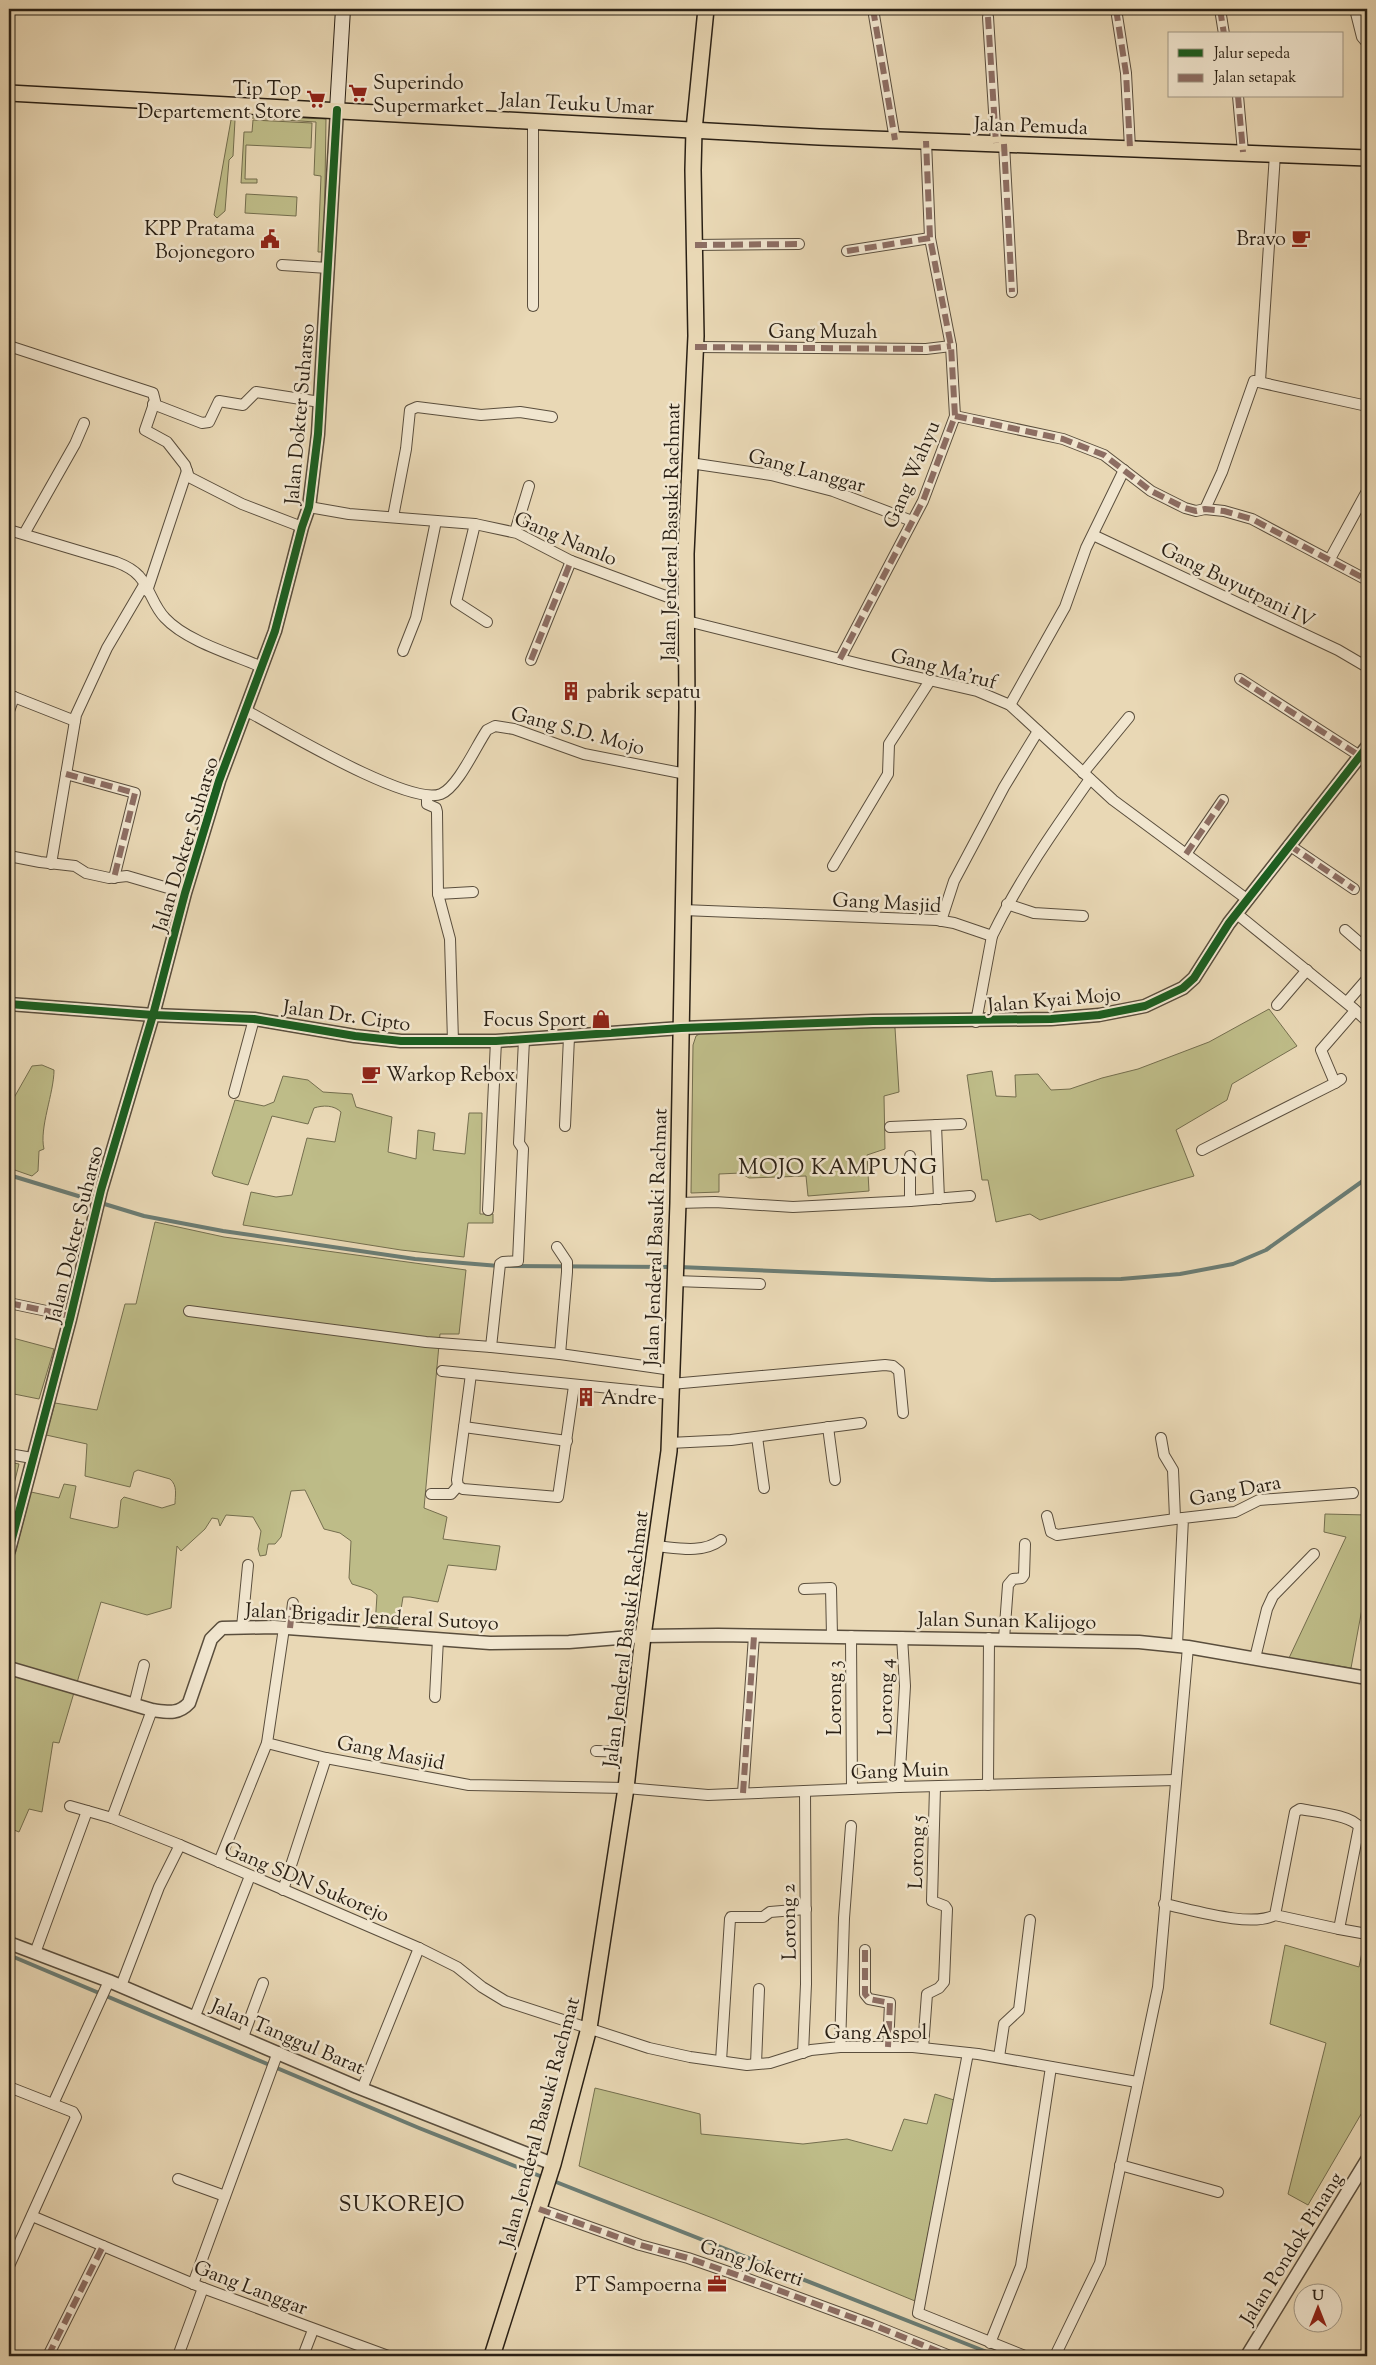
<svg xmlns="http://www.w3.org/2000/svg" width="1376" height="2365" viewBox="0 0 1376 2365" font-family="'Sorts Mill Goudy',serif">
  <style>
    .green { fill: #bebc88; stroke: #746e4e }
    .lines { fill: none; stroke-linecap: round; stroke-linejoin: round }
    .stream { stroke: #6b7c73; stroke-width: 4 }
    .minor-casing { stroke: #5a4e3d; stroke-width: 12 }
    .tertiary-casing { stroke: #5a4e3d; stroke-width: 15 }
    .secondary-casing { stroke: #2a2015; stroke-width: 16 }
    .primary-casing { stroke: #2a2015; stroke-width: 18 }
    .minor { stroke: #f1e6cf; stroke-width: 10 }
    .tertiary { stroke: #f1e6cf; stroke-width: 12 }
    .secondary { stroke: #f1e6cf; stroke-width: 14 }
    .primary { stroke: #e9d8b5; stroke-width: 15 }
    .quiet { stroke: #8d6e63; stroke-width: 6; stroke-dasharray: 12 6; stroke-linecap: butt }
    .cycleway-casing { stroke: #f1e6cf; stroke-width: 11 }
    .cycleway { stroke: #1b5e20; stroke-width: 8 }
    .labels { text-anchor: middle; stroke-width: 5; stroke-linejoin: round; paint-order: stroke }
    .poi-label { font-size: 20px; fill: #2a2015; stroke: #f1e6cf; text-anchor: end }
    .street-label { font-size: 20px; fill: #2a2015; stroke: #f1e6cf }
    .quarter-label { font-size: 22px; letter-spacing: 1px; fill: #2a2015; stroke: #f1e6cf }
  </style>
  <rect width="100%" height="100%" fill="#e9d8b5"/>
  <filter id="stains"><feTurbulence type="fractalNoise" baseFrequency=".004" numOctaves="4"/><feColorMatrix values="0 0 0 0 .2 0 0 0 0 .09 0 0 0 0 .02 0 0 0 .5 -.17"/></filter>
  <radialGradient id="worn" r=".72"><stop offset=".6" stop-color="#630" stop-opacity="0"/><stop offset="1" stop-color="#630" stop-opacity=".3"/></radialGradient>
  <g class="green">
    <polygon points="252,116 326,119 324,252 318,252 321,176 314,175 316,122 252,118"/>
    <polygon points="231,120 235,120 233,156 229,160 225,211 217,218 214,215"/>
    <polygon points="253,120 312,123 311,148 246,145 245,179 257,179 257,183 241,183 244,132 252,132"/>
    <polygon points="246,194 297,197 296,216 245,213"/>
    <polygon points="1269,1009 1297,1046 1232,1084 1227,1100 1176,1130 1194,1176 1040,1220 1030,1214 996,1222 988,1180 982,1180 967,1075 992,1071 996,1096 1016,1097 1015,1075 1038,1074 1051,1090 1070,1089 1102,1078 1138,1069 1209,1042"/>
    <polygon points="888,1025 895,1028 899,1092 884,1096 885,1149 867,1155 869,1191 808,1196 806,1176 749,1178 741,1173 719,1174 719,1192 691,1193 693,1045 696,1036 703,1032"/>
    <path d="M42,1065L54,1070C54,1093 39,1128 44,1149L39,1151L38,1171L32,1176L9,1168V1102L11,1103L32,1066Z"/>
    <path d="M283,1076L308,1080L323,1092L352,1094L356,1107L392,1117L388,1152L416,1159L418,1130L435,1133L433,1150L465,1154L469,1113H482L480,1214H493V1223H468L464,1257L401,1250L243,1225L251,1192L276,1197L292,1195L307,1138L335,1142L341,1112C334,1105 323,1105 314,1108L308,1124L272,1116L248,1185L214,1176L212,1173L235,1100L264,1106L274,1102Z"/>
    <path d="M155,1222L224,1237L466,1270L459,1334H440L424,1508L447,1517L443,1539L500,1546L496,1570L448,1565L438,1602L410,1597H403L398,1628L375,1626L377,1595L371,1590L352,1584L349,1578L351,1541L340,1533L324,1529L305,1490L291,1491L281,1537L275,1544H268L266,1555L260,1556L258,1549L261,1531L253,1517L226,1515L220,1526L218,1519L212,1518L205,1529L181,1551L177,1546L171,1608L147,1615L101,1602L59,1743L53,1742L42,1812L29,1809L19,1832L9,1828V1577L31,1492L59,1498L64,1484L76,1486L70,1518L114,1528L118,1527L121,1500L124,1497L162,1508L175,1504C175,1495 178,1486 170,1479L138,1470L134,1472L130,1487L85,1476L87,1444L46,1435L55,1403L97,1410L125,1304H136Z"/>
    <polygon points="9,1337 54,1349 39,1399 9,1393"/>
    <polygon points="9,1462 19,1464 9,1504"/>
    <polygon points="1325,1514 1367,1515 1367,1582 1351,1668 1289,1658 1346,1537 1324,1532"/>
    <polygon points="1367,1928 1367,2104 1308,2205 1288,2194 1326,2043 1270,2024 1285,1945 1359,1967"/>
    <polygon points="595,2088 700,2114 701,2134 803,2144 847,2139 892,2151 904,2119 927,2124 935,2094 954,2100 915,2301 715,2219 579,2166"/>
  </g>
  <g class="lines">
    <g class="stream">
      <polyline points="9,1175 144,1216 223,1231 415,1259 499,1266"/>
      <polyline points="506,1266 672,1267"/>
      <polyline points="679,1267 992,1280 1121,1279 1180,1274 1233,1264 1266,1250 1367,1178"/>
      <polyline points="9,1955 419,2128 545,2178"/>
      <polyline points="551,2180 997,2356"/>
    </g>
    <g class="minor-casing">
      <g id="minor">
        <polyline points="873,9 895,140"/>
        <polyline points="1116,9 1126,73 1130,148"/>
        <polyline points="1220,9 1224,34"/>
        <polyline points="1355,9 1362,37 1367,43"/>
        <polyline points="988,17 996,143"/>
        <polyline points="1238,96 1243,152"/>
        <polyline points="1004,144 1012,292"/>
        <polyline points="695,245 799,244"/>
        <polyline points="847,251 930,238"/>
        <polyline points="282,265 328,268"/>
        <polyline points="533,306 533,121"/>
        <polyline points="9,346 153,393 155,401 145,430 167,442 185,465 189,477 242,504 302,527"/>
        <polyline points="695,347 926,349 951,346"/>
        <polyline points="1260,381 1275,154"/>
        <polyline points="153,404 202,423 209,422 219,401 243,405 256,392 320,402"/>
        <polyline points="955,416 1063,439 1104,455 1151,491 1185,508 1196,511 1205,509 1224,511 1252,519 1367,580"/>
        <polyline points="690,463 771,475 833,491 912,521"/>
        <polyline points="309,507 349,514 475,524 517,533 571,561 687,604"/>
        <polyline points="1205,509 1222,472 1254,381 1367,406"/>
        <polyline points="393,517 406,449 410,410 417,407 481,415 520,412 552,417"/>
        <polyline points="475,524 456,602 487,622"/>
        <path d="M9,530L116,562C124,565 133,569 139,576C150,588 153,606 165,618C186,641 234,655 262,667"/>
        <polyline points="515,532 529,486"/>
        <polyline points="24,534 75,444 84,423"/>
        <polyline points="1093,535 1338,650 1367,667"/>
        <polyline points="1330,559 1367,491"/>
        <polyline points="147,591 187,471"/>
        <polyline points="687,621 864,665 977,691 1010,705 1113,800 1248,900"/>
        <polyline points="403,651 416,618 436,521"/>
        <polyline points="840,659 923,501 955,416 951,346 930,238 926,141"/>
        <polyline points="531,660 571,561"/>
        <polyline points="1240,679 1360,756"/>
        <polyline points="9,695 75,721"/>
        <polyline points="1010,705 1065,607 1086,548 1124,470"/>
        <polyline points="9,711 14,697"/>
        <path d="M247,711C279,728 410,807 441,794C458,787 476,746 487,730L495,726L514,729L584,754L686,774"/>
        <polyline points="1083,773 1129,717"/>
        <polyline points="66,774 135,793 114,878"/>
        <polyline points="427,796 427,804 436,808 437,812 438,894 450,939 453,1041"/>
        <polyline points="1289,845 1354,889"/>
        <polyline points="1186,854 1223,800"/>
        <polyline points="9,856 40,862 75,866 86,873 109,878 127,876 185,893"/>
        <polyline points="51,864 76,715 107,648 144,585"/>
        <polyline points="833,866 888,774 889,744 931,679"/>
        <polyline points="438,894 473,892"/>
        <polyline points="1007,904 1034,913 1083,916"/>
        <path d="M683,910L937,920L954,923L992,936C1019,880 1054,830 1090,779"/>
        <polyline points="1237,914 1354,1009 1354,1012 1321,1050 1335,1083 1341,1079"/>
        <polyline points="941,921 954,881 1004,787 1038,731"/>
        <polyline points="1345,930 1367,949"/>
        <polyline points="1347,1002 1367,979"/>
        <polyline points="1277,1005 1307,970"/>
        <polyline points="1355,1010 1367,1021"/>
        <polyline points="976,1022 992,936"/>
        <polyline points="524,1040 519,1143 523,1149 518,1261 503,1262 500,1264 491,1347 560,1354 672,1370"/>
        <polyline points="234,1093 254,1019"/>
        <polyline points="936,1125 939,1199"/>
        <polyline points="565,1126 569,1037"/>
        <polyline points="890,1127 961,1124"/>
        <polyline points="1202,1150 1335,1083"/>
        <polyline points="910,1156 910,1201"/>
        <polyline points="678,1203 715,1202 793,1207 910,1201 970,1196"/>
        <polyline points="488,1210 496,1041"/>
        <polyline points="557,1247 567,1262 567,1272 560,1354"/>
        <polyline points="675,1281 760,1284"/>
        <polyline points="9,1303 70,1316"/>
        <polyline points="189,1311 426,1342 491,1347"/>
        <polyline points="442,1371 670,1394"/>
        <polyline points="471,1374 457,1480 458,1486 463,1489 558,1497 574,1386"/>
        <polyline points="671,1384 885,1365 893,1366 899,1371 903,1413"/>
        <polyline points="464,1427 567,1441"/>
        <polyline points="828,1427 835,1480"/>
        <polyline points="757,1437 764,1488"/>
        <polyline points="1161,1438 1164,1455 1173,1470 1175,1518"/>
        <polyline points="669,1443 731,1440 861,1423"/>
        <polyline points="9,1454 32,1458"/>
        <polyline points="431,1494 451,1494 458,1486"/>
        <polyline points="1047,1516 1051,1532 1057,1535 1183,1518"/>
        <path d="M655,1546C678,1548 702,1554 721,1540"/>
        <polyline points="804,1589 831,1588 832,1636"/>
        <polyline points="242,1627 248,1565"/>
        <polyline points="284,1628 267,1743 326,1758 469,1785 626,1788 708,1795 899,1787 1175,1780"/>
        <polyline points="290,1628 293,1603"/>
        <polyline points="851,1636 852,1789"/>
        <polyline points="1004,1639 1008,1585 1013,1579 1022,1578 1024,1575 1025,1544"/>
        <polyline points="1177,1645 1183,1518 1235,1512 1259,1500 1353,1493"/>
        <polyline points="1255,1658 1267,1609 1273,1596 1314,1554"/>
        <polyline points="435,1697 438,1639"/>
        <polyline points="134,1705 144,1665"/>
        <polyline points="152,1710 112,1818 180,1845 419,1948 457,1967 482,1987 505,2001 649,2048 690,2057 747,2065 770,2063 811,2050 840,2047 913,2047 978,2054 1137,2082"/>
        <polyline points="596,1751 631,1752"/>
        <polyline points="988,1785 989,1638"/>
        <polyline points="899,1787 905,1686 902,1637"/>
        <polyline points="743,1793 754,1636"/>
        <polyline points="70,1806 112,1818"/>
        <polyline points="219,1862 267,1743"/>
        <polyline points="283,1890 326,1758"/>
        <path d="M1164,1904C1193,1910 1251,1928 1275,1915L1295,1812L1300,1809C1315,1812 1352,1815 1359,1827L1339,1929L1275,1915"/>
        <polyline points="1339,1929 1367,1934"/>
        <polyline points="865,1950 865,1994 869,1999 890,2003 888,2047"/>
        <polyline points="35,1953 87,1811"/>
        <polyline points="121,1986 159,1887 180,1845"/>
        <polyline points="195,2016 250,1876"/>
        <polyline points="243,2037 263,1983"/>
        <polyline points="840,2047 844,1918 851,1826"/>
        <polyline points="923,2048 927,1994 939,1988 944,1982 947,1909 945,1906 932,1901 935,1787"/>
        <polyline points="803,2053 806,1984 805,1791"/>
        <polyline points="968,2053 918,2313 1025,2356"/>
        <polyline points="999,2057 1004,2024 1019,2010 1030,1920"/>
        <polyline points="721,2061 730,1919 731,1917 763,1917 770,1912 806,1909"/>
        <polyline points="756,2064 759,1989"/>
        <polyline points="9,2087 73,2112 76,2117 9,2266"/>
        <polyline points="362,2089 419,1948"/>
        <polyline points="53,2104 109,1981"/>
        <polyline points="1120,2165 1218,2192"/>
        <polyline points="178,2179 225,2196"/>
        <polyline points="539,2209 640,2245 688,2258 740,2276 873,2325 950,2356"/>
        <polyline points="32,2216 203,2288 388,2356"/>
        <polyline points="193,2284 278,2052"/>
        <polyline points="990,2343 1021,2266 1051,2067"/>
        <polyline points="48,2356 103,2246"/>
        <polyline points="178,2356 203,2288"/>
        <polyline points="303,2356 313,2330"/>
        <polyline points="1055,2356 1100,2263 1158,1987 1188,1647"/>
      </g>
    </g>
    <g class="tertiary-casing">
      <g id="tertiary">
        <polyline points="9,1004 153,1015 254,1019 355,1036 401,1041 496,1041 681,1028 873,1021 1051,1019 1099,1015 1145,1006 1183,988 1194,978 1229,923 1367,747"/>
        <polyline points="9,1550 70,1319 101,1190 153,1015 185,893 219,781 275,631 302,527 309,507 318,434 337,110"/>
        <path d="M9,1668L152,1710C167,1712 178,1715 189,1703L211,1639L222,1628L274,1627L490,1643L569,1642L643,1636L718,1635L1139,1642L1188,1647L1367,1678"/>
        <polyline points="9,1943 109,1981 357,2087 553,2164"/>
        <polyline points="1247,2356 1367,2160"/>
      </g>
    </g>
    <g class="secondary-casing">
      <polyline id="secondary" points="337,110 343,9"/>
    </g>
    <g class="primary-casing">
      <g id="primary">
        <polyline points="9,93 819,137 1367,158"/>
        <polyline points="492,2356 553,2164 589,2028 626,1788 643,1636 669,1451 678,1203 687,708 686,554 696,336 693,170 694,130 706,9"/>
      </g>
    </g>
    <use href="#minor" class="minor"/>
    <use href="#tertiary" class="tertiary"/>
    <use href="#secondary" class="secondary"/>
    <use href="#primary" class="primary"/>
    <g class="quiet">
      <polyline points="873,9 895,140"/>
      <polyline points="1116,9 1126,73 1130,148"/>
      <polyline points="1220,9 1224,34"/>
      <polyline points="988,17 996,143"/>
      <polyline points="1238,96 1243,152"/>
      <polyline points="1004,144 1012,292"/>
      <polyline points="695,245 799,244"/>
      <polyline points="847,251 930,238"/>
      <polyline points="695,347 926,349 951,346"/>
      <polyline points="955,416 1063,439 1104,455 1151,491 1185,508 1196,511 1205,509 1224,511 1252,519 1367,580"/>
      <polyline points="840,659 923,501 955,416 951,346 930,238 926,141"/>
      <polyline points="531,660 571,561"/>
      <polyline points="1240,679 1360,756"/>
      <polyline points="66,774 135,793 114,878"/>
      <polyline points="1289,845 1354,889"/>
      <polyline points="1186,854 1223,800"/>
      <polyline points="9,1303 70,1316"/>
      <polyline points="290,1628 293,1603"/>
      <polyline points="743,1793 754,1636"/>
      <polyline points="865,1950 865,1994 869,1999 890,2003 888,2047"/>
      <polyline points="539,2209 640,2245 688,2258 740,2276 873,2325 950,2356"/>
      <polyline points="48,2356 103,2246"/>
    </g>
    <g class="cycleway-casing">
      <g id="cycleway">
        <polyline points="9,1004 153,1015 254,1019 355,1036 401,1041 496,1041 681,1028 873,1021 1051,1019 1099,1015 1145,1006 1183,988 1194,978 1229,923 1367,747"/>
        <polyline points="9,1550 70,1319 101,1190 153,1015 185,893 219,781 275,631 302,527 309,507 318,434 337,110"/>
      </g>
    </g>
    <use href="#cycleway" class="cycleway"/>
  </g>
  <defs>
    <g id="supermarket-bare" transform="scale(1.5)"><path d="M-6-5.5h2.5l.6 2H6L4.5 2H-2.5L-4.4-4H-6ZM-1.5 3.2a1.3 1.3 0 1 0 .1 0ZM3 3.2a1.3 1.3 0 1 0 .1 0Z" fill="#8f2418" stroke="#f1e6cf" stroke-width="2.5" paint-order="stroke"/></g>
    <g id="cafe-bare" transform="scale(1.5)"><path d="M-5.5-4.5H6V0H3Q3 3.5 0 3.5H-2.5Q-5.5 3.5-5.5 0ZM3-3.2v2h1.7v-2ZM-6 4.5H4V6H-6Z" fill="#8f2418" stroke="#f1e6cf" stroke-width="2.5" paint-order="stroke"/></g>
    <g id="civic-bare" transform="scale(1.5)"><path d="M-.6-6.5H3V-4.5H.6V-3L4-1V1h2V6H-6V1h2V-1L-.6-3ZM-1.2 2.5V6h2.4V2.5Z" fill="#8f2418" stroke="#f1e6cf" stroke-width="2.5" paint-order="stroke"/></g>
    <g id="building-bare" transform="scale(1.5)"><path d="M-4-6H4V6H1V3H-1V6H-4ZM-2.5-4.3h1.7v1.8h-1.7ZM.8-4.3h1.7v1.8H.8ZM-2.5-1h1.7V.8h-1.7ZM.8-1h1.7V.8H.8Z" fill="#8f2418" stroke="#f1e6cf" stroke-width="2.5" paint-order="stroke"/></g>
    <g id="shop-bare" transform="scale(1.5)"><path d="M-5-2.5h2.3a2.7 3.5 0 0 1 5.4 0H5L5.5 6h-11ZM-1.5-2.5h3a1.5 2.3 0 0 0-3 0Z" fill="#8f2418" stroke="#f1e6cf" stroke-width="2.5" paint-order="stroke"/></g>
    <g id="office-bare" transform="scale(1.5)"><path d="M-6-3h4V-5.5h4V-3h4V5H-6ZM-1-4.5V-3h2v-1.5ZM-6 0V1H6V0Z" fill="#8f2418" stroke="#f1e6cf" stroke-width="2.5" paint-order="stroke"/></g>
  </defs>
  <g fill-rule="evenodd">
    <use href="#supermarket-bare" x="358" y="93"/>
    <use href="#supermarket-bare" x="316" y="99"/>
    <use href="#cafe-bare" x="1301" y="238"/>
    <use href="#civic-bare" x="270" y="239"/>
    <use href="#building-bare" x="571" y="691"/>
    <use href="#shop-bare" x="601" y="1019"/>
    <use href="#cafe-bare" x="371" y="1074"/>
    <use href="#building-bare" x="586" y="1397"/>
    <use href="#office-bare" x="717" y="2284"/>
  </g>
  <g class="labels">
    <g class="poi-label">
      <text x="373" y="89" text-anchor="start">Superindo<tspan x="373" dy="23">Supermarket</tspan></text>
      <text x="301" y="95">Tip Top<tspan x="301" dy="23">Departement Store</tspan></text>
      <text x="255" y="235">KPP Pratama<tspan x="255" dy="23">Bojonegoro</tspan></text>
      <text x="1286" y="245">Bravo</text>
      <text x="586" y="698" text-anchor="start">pabrik sepatu</text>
      <text x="586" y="1026">Focus Sport</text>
      <text x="386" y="1081" text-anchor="start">Warkop Rebox</text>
      <text x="601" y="1404" text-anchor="start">Andre</text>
      <text x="702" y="2291">PT Sampoerna</text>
    </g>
    <g class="street-label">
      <text transform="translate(577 103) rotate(3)" y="7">Jalan Teuku Umar</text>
      <text transform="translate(1031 125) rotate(2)" y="7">Jalan Pemuda</text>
      <text x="823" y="338">Gang Muzah</text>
      <text transform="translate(299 414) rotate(-85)" y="7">Jalan Dokter Suharso</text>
      <text transform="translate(807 470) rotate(15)" y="7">Gang Langgar</text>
      <text transform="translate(911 474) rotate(-67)" y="7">Gang Wahyu</text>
      <text transform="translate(670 532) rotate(-89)" y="7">Jalan Jenderal Basuki Rachmat</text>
      <text transform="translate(566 538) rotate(23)" y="7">Gang Namlo</text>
      <text transform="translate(1238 584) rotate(26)" y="7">Gang Buyutpani IV</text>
      <text transform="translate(944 668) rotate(15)" y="7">Gang Ma'ruf</text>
      <text transform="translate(578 730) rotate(15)" y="7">Gang S.D. Mojo</text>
      <text transform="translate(185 844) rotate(-73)" y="7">Jalan Dokter Suharso</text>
      <text transform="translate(887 902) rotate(3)" y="7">Gang Masjid</text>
      <text transform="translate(1054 999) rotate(-5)" y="7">Jalan Kyai Mojo</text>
      <text transform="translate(347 1015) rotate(8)" y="7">Jalan Dr. Cipto</text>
      <text transform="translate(74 1234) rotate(-76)" y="7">Jalan Dokter Suharso</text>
      <text transform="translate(655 1237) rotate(-88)" y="7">Jalan Jenderal Basuki Rachmat</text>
      <text transform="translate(1235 1490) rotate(-11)" y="7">Gang Dara</text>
      <text transform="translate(372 1616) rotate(3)" y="7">Jalan Brigadir Jenderal Sutoyo</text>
      <text transform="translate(1007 1620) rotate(1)" y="7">Jalan Sunan Kalijogo</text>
      <text transform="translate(625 1639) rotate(-83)" y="7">Jalan Jenderal Basuki Rachmat</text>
      <text transform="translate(885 1697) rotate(-89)" y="7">Lorong 4</text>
      <text transform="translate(834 1698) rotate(-90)" y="7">Lorong 3</text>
      <text transform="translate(391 1752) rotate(11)" y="7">Gang Masjid</text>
      <text transform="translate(900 1770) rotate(-2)" y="7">Gang Muin</text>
      <text transform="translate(916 1852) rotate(-88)" y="7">Lorong 5</text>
      <text transform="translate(307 1881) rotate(23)" y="7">Gang SDN Sukorejo</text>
      <text transform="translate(788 1922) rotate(-91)" y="7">Lorong 2</text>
      <text x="876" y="2039">Gang Aspol</text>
      <text transform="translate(288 2036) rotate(23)" y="7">Jalan Tanggul Barat</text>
      <text transform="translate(539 2122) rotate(-75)" y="7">Jalan Jenderal Basuki Rachmat</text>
      <text transform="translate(1291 2248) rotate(-58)" y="7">Jalan Pondok Pinang</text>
      <text transform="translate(752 2262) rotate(19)" y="7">Gang Jokerti</text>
      <text transform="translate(251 2287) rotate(21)" y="7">Gang Langgar</text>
    </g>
    <g class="quarter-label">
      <text x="838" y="1174">MOJO KAMPUNG</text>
      <text x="402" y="2211">SUKOREJO</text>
    </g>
  </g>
  <rect width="1376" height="2365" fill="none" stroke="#e9d8b5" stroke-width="30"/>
  <rect x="10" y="10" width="1356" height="2345" fill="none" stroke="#2a2015" stroke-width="2.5"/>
  <rect x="15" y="15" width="1346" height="2335" fill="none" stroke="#2a2015"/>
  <rect x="1168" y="32" width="175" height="65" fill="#f1e6cf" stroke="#a19785"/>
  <rect x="1178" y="49" width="25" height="8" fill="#1b5e20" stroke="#a19785"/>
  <text x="1214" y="58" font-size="15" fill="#2a2015">Jalur sepeda</text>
  <rect x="1178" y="74" width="25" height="8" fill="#8d6e63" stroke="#a19785"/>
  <text x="1214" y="82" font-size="15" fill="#2a2015">Jalan setapak</text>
  <g transform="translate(1318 2308)"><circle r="24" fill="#f1e6cf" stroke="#a19785"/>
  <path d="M0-4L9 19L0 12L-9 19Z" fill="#8f2418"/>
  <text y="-8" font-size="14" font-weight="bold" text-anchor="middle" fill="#2a2015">U</text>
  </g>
  <rect width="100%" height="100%" filter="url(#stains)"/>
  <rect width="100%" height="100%" fill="url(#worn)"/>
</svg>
